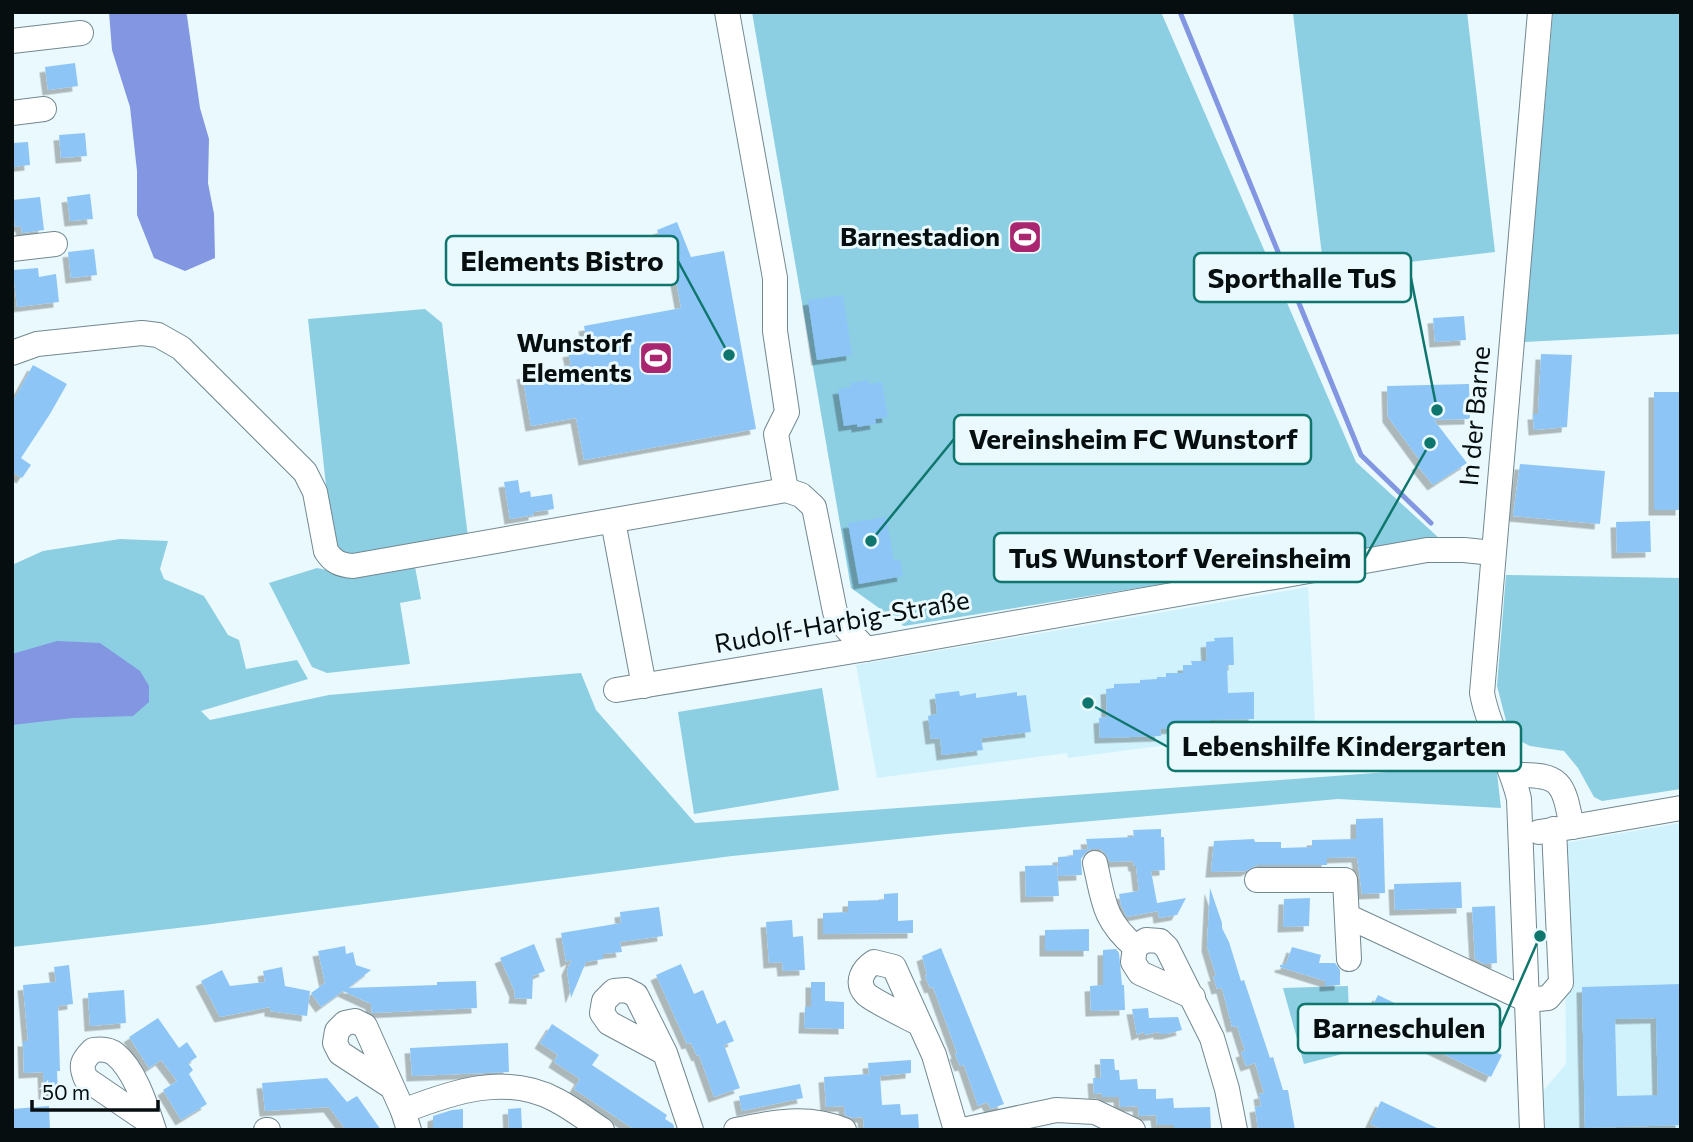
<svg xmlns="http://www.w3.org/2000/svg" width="1693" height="1142" viewBox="0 0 1693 1142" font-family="Commissioner,sans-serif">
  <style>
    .built { fill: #d0f2fc }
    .green { fill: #8ccee2 }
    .water { fill: #8296e1 }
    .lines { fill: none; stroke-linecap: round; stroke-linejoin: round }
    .stream { stroke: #8296e1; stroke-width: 5 }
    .building { fill: #8dc6f6; fill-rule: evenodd; filter: url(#shadow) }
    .minor-casing { stroke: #728890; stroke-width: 26 }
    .minor { stroke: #fff; stroke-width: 24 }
    .labels { text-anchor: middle; stroke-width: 6; stroke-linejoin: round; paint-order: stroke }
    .poi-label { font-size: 26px; font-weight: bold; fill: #060e10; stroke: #eaf9fd; text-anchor: end }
    .street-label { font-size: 26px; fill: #060e10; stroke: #eaf9fd }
    .leader { fill: none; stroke: #0f766e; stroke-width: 2.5 }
    .callout-dot { fill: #0f766e; stroke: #eaf9fd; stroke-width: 2.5 }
    .callout { fill: #eaf9fd; stroke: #0f766e; stroke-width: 2.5 }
    .callout-label { font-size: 28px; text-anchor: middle; font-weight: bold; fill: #060e10 }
  </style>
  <defs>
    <filter id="shadow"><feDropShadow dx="-5.5" dy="5.5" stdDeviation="0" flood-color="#0004"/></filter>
  </defs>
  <rect width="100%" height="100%" fill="#eaf9fd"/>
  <g class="built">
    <polygon points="1308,587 1316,741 1167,745 1068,758 1067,753 877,778 856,665"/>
    <polygon points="1681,823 1681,1130 1545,1130 1543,1091 1566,1064 1564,843"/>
  </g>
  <g class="green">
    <polygon points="752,12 1161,12 1356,462 1440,539 904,626 851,588"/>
    <polygon points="1467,12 1495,252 1324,272 1293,13"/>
    <polygon points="1553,12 1681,12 1681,334 1524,342"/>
    <polygon points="425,309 442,323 468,537 361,556 343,552 332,541 308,319"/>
    <polygon points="120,539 168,541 160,569 164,579 204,596 228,635 239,640 246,669 297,660 308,679 201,711 210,720 329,695 581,673 596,710 695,823 1496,764 1501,808 1338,799 947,834 732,856 204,925 12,947 12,565 43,551"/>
    <polygon points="415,567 421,599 400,603 410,664 327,673 312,667 269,583 317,568 358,576"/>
    <polygon points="1506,575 1681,578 1681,789 1602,801 1594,797 1578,768 1564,751 1530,746 1510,736 1497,686"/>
    <polygon points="822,688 839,790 694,814 678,712"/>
    <polygon points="1348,986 1350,1052 1304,1064 1283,988"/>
  </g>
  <g class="water">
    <polygon points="109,12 186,12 187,16 200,108 209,139 208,183 214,214 215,258 185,271 154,258 137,215 137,171 130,107 112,50"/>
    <polygon points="57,641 100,643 140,671 149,686 149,702 133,716 73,718 12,725 12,654"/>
  </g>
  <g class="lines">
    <polyline class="stream" points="1180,12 1361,455 1431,523"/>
  </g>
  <g class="building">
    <polygon points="75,63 78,86 48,90 45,67"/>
    <polygon points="85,133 87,156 61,158 59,135"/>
    <polygon points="28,142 30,165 12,167 12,143"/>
    <polygon points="90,194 93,219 70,221 67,197"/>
    <polygon points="40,197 44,230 22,233 21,226 15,227 12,200"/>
    <polygon points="677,222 691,257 724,251 756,429 584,460 576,418 531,426 522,374 571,365 568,352 588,348 584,326 681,308 670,248 665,250 657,230"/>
    <polygon points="94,249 97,275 71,278 68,252"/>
    <polygon points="38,268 39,277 56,274 59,302 17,307 13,270"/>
    <polygon points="843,295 852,355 817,360 808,300"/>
    <polygon points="1464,316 1466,340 1435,342 1433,318"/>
    <polygon points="1541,354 1572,355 1567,427 1534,430 1533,414 1538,414"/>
    <polygon points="33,365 67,384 50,414 21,458 31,465 22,478 12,472 12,403"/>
    <polygon points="868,380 869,384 882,382 888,417 875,419 876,424 857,427 857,424 844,426 838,389 851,387 850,383"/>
    <polygon points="1469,384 1470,419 1434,420 1467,463 1433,485 1417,465 1421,462 1388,417 1387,386"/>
    <rect x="1654" y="392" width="27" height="118"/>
    <polygon points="1520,464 1605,471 1600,524 1513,516"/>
    <polygon points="518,480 520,493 530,491 531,497 552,494 554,509 534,512 534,515 510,519 504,482"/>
    <polygon points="886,517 894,561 900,559 903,576 859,584 848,523"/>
    <polygon points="1650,521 1651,552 1617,553 1616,522"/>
    <polygon points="1233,637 1234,665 1227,665 1228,693 1254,692 1254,719 1210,720 1210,727 1160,729 1161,736 1100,738 1099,718 1107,717 1106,689 1114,688 1114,684 1140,683 1140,680 1157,679 1157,677 1166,677 1166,673 1183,673 1183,665 1192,665 1191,661 1207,661 1206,642 1215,641 1214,638"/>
    <polygon points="959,691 960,696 976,693 976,698 1017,692 1017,696 1026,695 1031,732 981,738 983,750 942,755 940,738 931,739 928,716 937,714 935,694"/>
    <polygon points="1383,818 1385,893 1362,894 1357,857 1327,858 1327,865 1257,865 1246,871 1211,872 1214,841 1254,839 1255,842 1281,842 1281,848 1312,847 1312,840 1356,839 1356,819"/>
    <polygon points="1161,829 1161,837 1164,837 1165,870 1151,871 1157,903 1186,898 1177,915 1159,918 1158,911 1127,917 1121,905 1119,894 1139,891 1136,866 1134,866 1133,861 1110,862 1106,854 1100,849 1091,849 1085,853 1081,859 1082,875 1058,876 1058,857 1073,856 1073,850 1088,849 1086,839 1134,837 1133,830"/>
    <polygon points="1057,865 1059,896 1026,897 1025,866"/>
    <polygon points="1461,882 1462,908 1395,910 1394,884"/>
    <polygon points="1210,888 1222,923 1222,928 1229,942 1241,981 1244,980 1270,1058 1273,1057 1283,1090 1288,1090 1295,1130 1258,1130 1255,1107 1261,1106 1259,1094 1264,1093 1255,1063 1246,1066 1241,1052 1245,1051 1237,1026 1232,1027 1222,988 1217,989 1213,976 1216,976 1207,946"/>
    <polygon points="898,893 898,921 913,920 913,933 823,934 823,913 848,912 848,901 884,900 884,894"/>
    <polygon points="1310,898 1309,926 1283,927 1284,899"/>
    <polygon points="1495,906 1497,963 1484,964 1475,959 1472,907"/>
    <polygon points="659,907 663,936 620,942 622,952 603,954 603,959 586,962 571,998 567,970 572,959 566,962 561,933 621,923 620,912"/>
    <polygon points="792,920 793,937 803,936 805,970 783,971 782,962 769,963 766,922"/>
    <polygon points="1089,929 1089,951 1045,951 1045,930"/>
    <polygon points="534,944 545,971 533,976 532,999 514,998 515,992 500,958"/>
    <polygon points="345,946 346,954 353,952 356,965 371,970 348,988 437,985 437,982 476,981 477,1008 372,1013 371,1004 343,991 321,1007 311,993 325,983 318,951"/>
    <polygon points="1292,947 1321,955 1319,963 1335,963 1340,970 1340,985 1325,986 1325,981 1280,967 1280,965 1286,964"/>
    <polygon points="941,948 1004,1104 991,1109 987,1102 978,1106 964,1065 960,1066 955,1054 957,1053 933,987 930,988 925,976 927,975 922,956"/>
    <polygon points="1116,949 1119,953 1122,985 1124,985 1125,1010 1091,1011 1090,986 1103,985 1103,950"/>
    <polygon points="681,964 694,994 703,990 717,1024 725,1020 734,1041 724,1045 740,1088 714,1097 699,1055 697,1056 691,1043 687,1044 656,975"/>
    <polygon points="69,965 73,1004 58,1006 60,1071 57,1071 58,1093 44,1094 43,1072 24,1073 23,1041 28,1041 23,985 56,982 54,967"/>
    <polygon points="282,967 285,986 310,991 307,1016 270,1011 270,1007 220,1017 201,981 222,970 230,986 265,982 263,971"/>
    <polygon points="811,982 825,982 825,1001 844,1002 844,1029 804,1028 805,1007 811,1007"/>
    <path d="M1681,984V1125L1585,1128L1582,987ZM1656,1018L1658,1095L1617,1096L1615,1019Z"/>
    <polygon points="124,990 126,1023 90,1026 88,993"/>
    <polygon points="1378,995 1502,1055 1491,1077 1367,1017"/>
    <polygon points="1148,1008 1149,1018 1178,1017 1182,1030 1167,1034 1159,1034 1159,1032 1144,1035 1144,1032 1137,1035 1132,1009"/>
    <polygon points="158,1018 179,1048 187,1042 197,1057 188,1063 193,1070 189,1074 207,1104 181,1120 163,1090 177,1081 161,1060 149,1068 129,1037"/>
    <polygon points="552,1024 599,1055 592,1065 667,1115 665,1119 673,1124 675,1130 635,1130 574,1089 580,1079 554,1062 558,1055 540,1043"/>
    <polygon points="508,1043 509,1072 412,1076 410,1048"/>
    <polygon points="1100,1059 1114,1059 1115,1070 1119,1070 1120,1080 1137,1079 1138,1089 1156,1089 1156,1099 1173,1098 1174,1108 1210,1107 1211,1130 1174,1130 1174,1125 1157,1125 1156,1115 1139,1116 1138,1106 1120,1107 1119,1097 1102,1097 1102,1093 1094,1094 1093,1078 1101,1078"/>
    <polygon points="911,1060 911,1073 880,1076 882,1105 900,1104 901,1115 918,1114 919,1130 864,1128 863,1117 852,1118 845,1115 844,1106 826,1107 824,1077 869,1074 868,1063"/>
    <polygon points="327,1078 347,1102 357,1096 381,1130 346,1130 329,1107 265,1111 262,1083"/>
    <polygon points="800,1084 803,1098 742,1111 739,1096"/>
    <polygon points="1381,1101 1441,1130 1383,1130 1370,1124"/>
    <polygon points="49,1106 50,1130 12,1130 12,1109"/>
    <polygon points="521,1108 522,1130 509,1130 508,1109"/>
    <polygon points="463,1109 463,1130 433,1130 433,1116 452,1110"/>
  </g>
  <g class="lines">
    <g class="minor-casing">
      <g id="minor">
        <polyline points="727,12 775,278 775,331 787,412 776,434 786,490"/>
        <polyline points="12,41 81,33"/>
        <polyline points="12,113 44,109"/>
        <polyline points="12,249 55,244"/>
        <path d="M12,353L37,344L142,333L158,335L181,348L305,472L315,492L326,551C333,562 340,565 353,566L786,490L801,495L814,507L835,612L847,629L866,649"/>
        <polyline points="613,521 644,686"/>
        <polyline points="616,690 884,646 1427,550 1464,550 1493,553"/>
        <path d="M1514,775C1562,774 1563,782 1572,827L1539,832"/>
        <polyline points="1572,827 1681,808"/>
        <path d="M1095,863C1104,902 1103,919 1135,947"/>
        <polyline points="1257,880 1345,880 1349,959"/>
        <polyline points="1347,916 1527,1000 1548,998 1561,983 1554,829"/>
        <polyline points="1193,997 1140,973 1133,962 1135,947 1146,940 1160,941 1167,948 1212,1038 1227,1089 1235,1130"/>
        <path d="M920,1024C909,1018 873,1001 866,994C855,982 863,969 874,962L894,967L934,1055L956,1130"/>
        <polyline points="665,1053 609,1023 602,1013 604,1001 614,991 626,990 636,995 665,1053 691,1130"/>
        <polyline points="392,1087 340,1053 335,1043 337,1031 345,1023 355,1021 365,1026 403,1111 409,1130"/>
        <path d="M403,1111C452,1092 506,1073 556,1100C572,1108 587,1120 602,1130"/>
        <path d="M152,1124L86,1079C80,1065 82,1061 93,1050C100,1049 109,1049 115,1054C135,1070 146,1106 154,1130"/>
        <polyline points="266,1130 268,1130"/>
        <path d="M736,1130C773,1122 808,1115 844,1130"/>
        <polyline points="963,1130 1056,1110 1095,1112 1133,1130"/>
        <path d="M1532,1130L1519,799C1511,762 1489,731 1482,693L1540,12"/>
      </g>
    </g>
    <use href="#minor" class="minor"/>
  </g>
  <defs>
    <g id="stadium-square" transform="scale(1.75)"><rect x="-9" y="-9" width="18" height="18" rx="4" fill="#a9256f" stroke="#eaf9fd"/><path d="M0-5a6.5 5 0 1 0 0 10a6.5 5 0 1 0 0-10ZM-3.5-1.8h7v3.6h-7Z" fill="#fff"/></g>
  </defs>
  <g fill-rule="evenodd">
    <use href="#stadium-square" x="1025" y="237"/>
    <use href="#stadium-square" x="656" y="358"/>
  </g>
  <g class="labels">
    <g class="poi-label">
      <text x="1000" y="246">Barnestadion</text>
      <text x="632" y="352">Wunstorf<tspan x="632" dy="30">Elements</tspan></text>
    </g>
    <g class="street-label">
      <text transform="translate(1475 416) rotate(-85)" y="9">In der Barne</text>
      <text transform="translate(842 622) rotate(-10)" y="9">Rudolf-Harbig-Straße</text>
    </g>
  </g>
  <path class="leader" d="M729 355L678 261M1437 410L1411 278M871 541L954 439M1430 443L1365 558M1088 703L1168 747M1540 936L1500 1028"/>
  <g class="callout-dot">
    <circle cx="729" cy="355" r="7"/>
    <circle cx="1437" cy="410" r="7"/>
    <circle cx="871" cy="541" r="7"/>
    <circle cx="1430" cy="443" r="7"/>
    <circle cx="1088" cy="703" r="7"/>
    <circle cx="1540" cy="936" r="7"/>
  </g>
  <g class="callout">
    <rect x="446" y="236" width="232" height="49" rx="7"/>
    <rect x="1194" y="253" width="217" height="49" rx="7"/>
    <rect x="954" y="415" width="357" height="49" rx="7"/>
    <rect x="994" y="533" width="371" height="49" rx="7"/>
    <rect x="1168" y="722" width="353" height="49" rx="7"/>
    <rect x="1298" y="1004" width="202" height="49" rx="7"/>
  </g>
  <g class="callout-label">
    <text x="562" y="271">Elements Bistro</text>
    <text x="1302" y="288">Sporthalle TuS</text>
    <text x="1133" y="449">Vereinsheim FC Wunstorf</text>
    <text x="1180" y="568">TuS Wunstorf Vereinsheim</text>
    <text x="1344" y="756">Lebenshilfe Kindergarten</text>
    <text x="1399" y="1038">Barneschulen</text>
  </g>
  <rect width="1693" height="1142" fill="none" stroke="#060e10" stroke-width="28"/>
  <path d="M32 1100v10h126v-10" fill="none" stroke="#060e10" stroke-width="3.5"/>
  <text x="42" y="1100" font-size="21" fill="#060e10" stroke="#eaf9fd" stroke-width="5" paint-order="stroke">50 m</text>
</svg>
